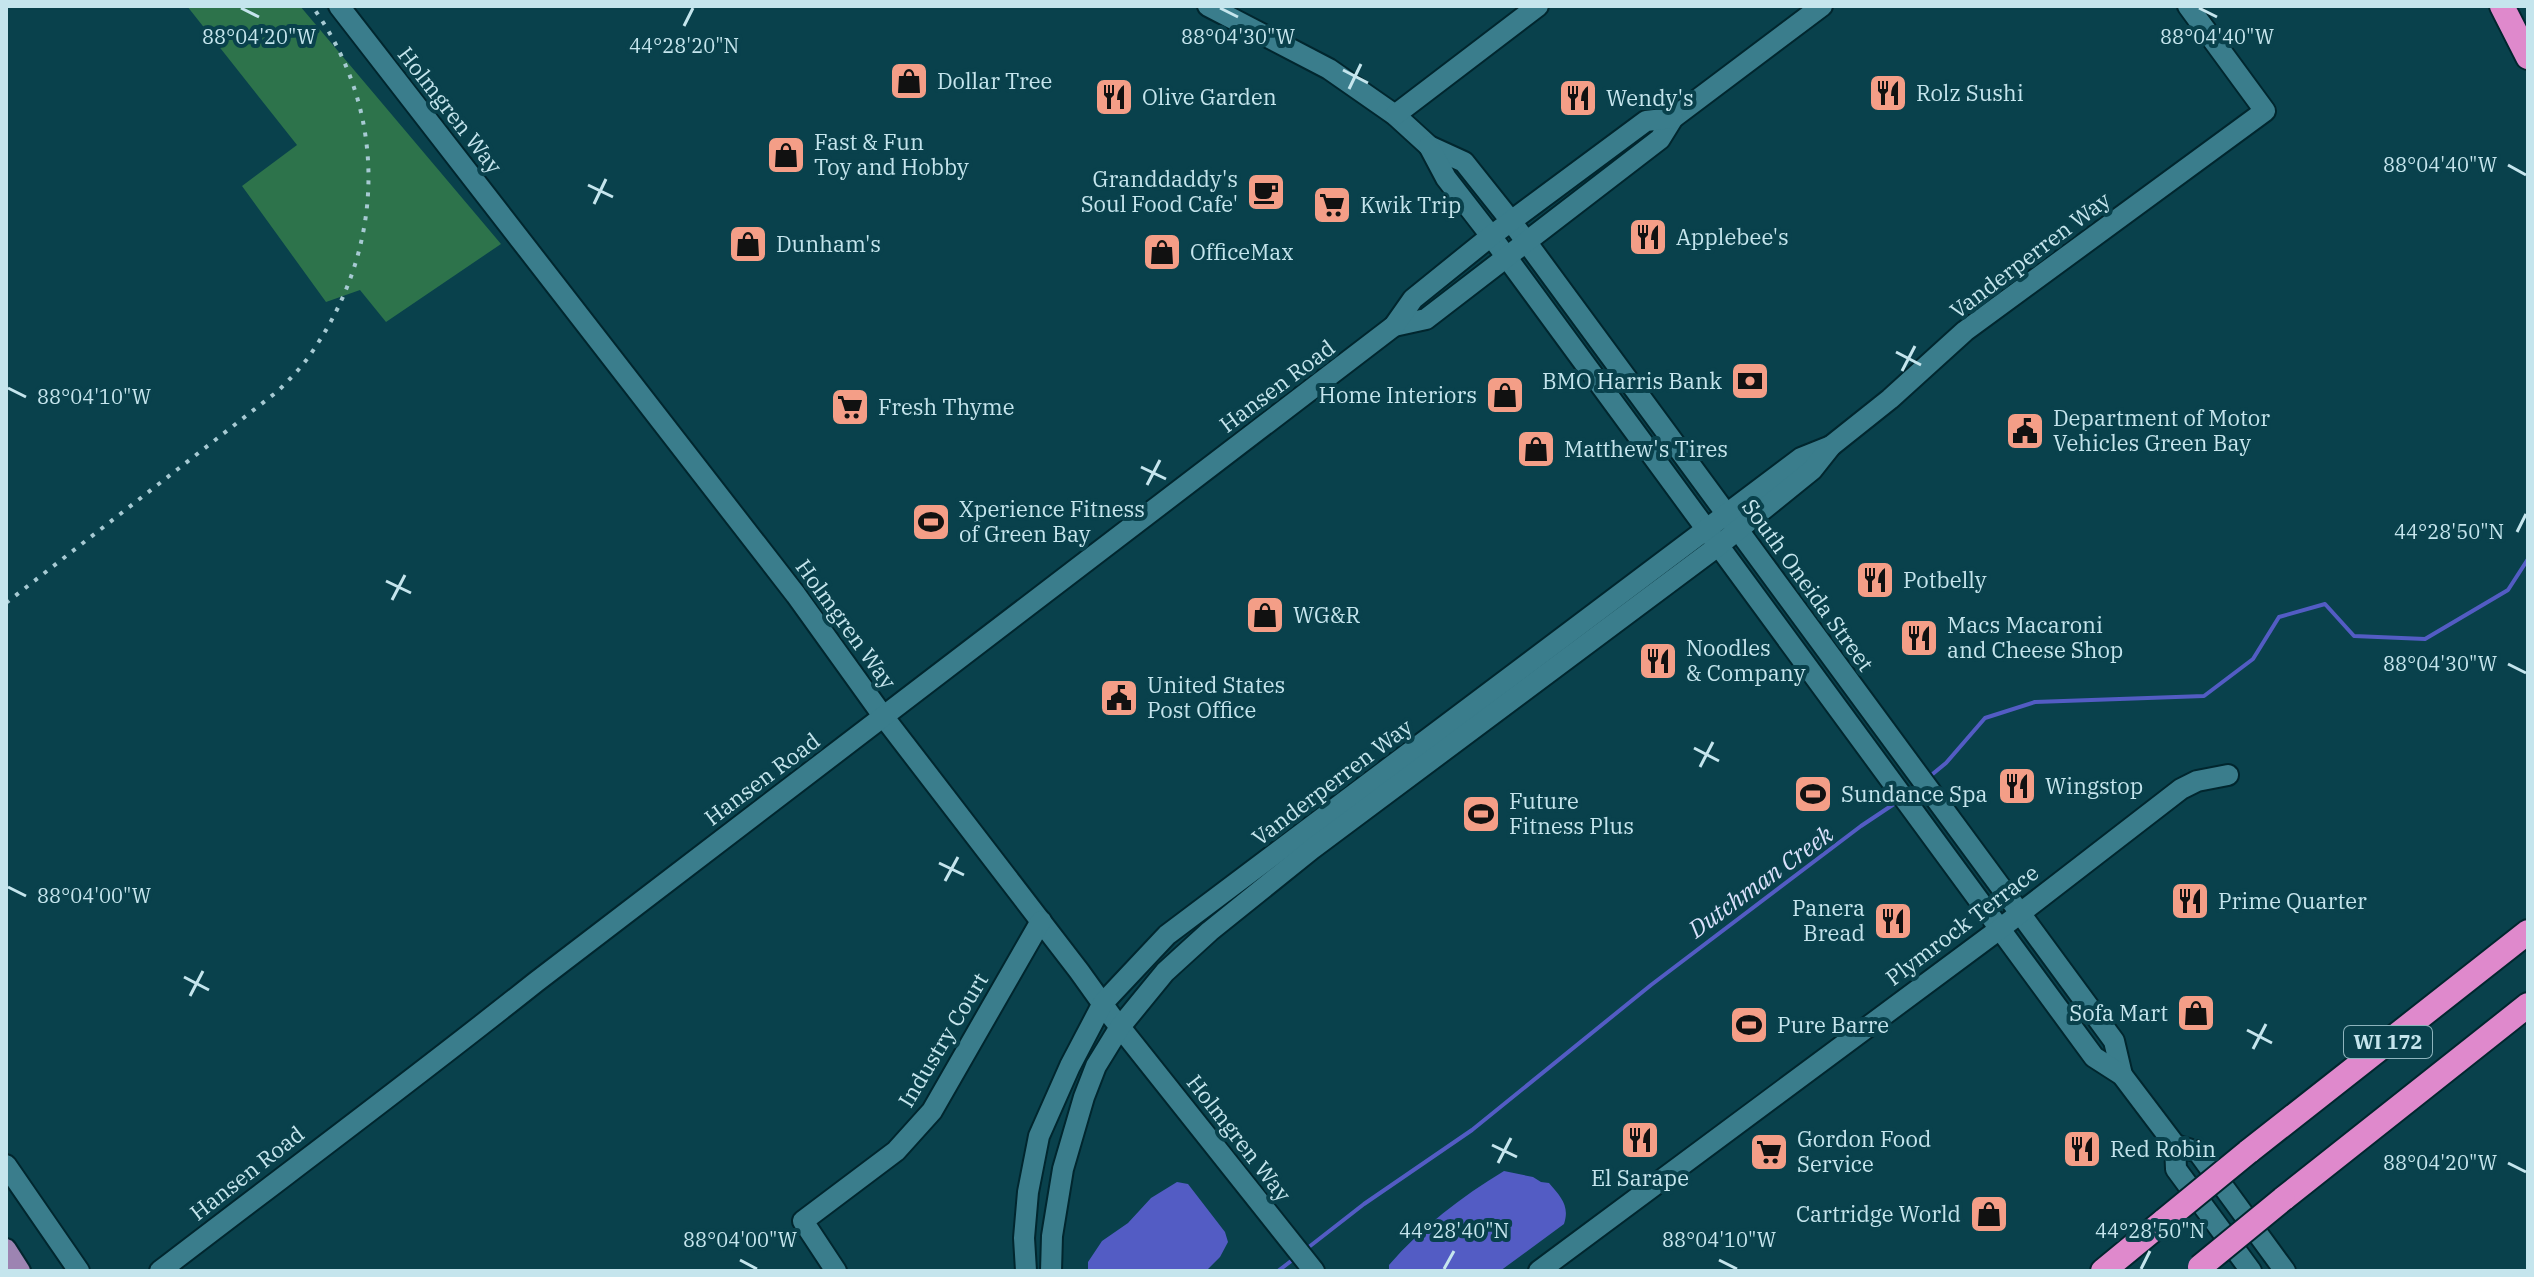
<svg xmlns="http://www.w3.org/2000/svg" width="2534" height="1277" viewBox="0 0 2534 1277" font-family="'IBM Plex Serif',serif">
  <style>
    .forest { fill: #2d734b }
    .water { fill: #535cc4 }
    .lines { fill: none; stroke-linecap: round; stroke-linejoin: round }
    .stream { stroke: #535cc4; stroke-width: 4 }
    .minor-casing { stroke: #01262e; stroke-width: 24 }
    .major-casing { stroke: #01262e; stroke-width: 24 }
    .highway-casing { stroke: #01262e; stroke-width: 28 }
    .minor { stroke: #3a7d8c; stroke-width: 20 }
    .major { stroke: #9d84b2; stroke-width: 20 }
    .highway { stroke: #df89cc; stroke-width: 24 }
    .rail { stroke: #a7cad3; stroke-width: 4; stroke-dasharray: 4 8; stroke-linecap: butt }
    .highway-bridge-casing { stroke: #01262e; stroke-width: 28; stroke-linecap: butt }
    .highway-bridge { stroke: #df89cc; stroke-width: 24 }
    .ticks { fill: none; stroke: #c5e5ed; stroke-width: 3 }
    .labels { text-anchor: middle; stroke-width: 8; stroke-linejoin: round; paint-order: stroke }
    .shield { fill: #09414c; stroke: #8db4bd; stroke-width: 2 }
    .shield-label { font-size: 20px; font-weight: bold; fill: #c5e5ed }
    .poi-label { font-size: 22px; fill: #c5e5ed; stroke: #09414c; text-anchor: start }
    .street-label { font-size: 22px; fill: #c5e5ed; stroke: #09414c }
    .water-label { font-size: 24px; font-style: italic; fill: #dae1fc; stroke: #09414c }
    .ticks-label { font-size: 20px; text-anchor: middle; fill: #c5e5ed; stroke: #09414c; stroke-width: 8; stroke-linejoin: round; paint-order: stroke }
  </style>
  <rect width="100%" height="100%" fill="#09414c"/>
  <polygon class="forest" points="187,6 300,6 501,244 386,322 360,290 326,302 242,186 297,145"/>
  <g class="water">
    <path d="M1504,1171L1533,1177L1541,1182L1549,1183C1561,1197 1570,1206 1564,1224L1500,1271H1389V1265C1422,1227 1461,1197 1504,1171Z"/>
    <polygon points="1177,1182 1188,1184 1225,1232 1228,1242 1220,1257 1206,1271 1088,1271 1088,1262 1102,1241 1128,1223 1151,1198"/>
  </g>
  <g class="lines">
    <g class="stream">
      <polyline points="1929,777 1946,763 1985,718 2035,702 2204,696 2253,659 2279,617 2325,604 2354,636 2425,639 2508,590 2528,559"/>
      <polyline points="1305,1250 1364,1204 1472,1130 1651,985 1861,826 1897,802"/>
      <polyline points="1278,1271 1295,1258"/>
    </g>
    <g class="minor-casing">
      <g id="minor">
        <polyline points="339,6 796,595 883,716 1079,971 1112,1017 1314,1271"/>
        <polyline points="1208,6 1329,69 1395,115 1429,146 1464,162 1511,221 2114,1041 2122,1075"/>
        <polyline points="1395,115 1538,6"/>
        <polyline points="1429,146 1446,178 1491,236 2094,1057 2122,1075 2175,1145 2176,1169 2251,1271"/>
        <polyline points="1394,326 1426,319 1660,139 1673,118 1822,6"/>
        <polyline points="2175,1145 2198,1152 2285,1271"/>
        <polyline points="6,1165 79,1271"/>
        <path d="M160,1271C285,1175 413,1080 536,982L1394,326L1413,299L1491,236L1646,121L1673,118"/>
        <polyline points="836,1271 803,1221 896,1151 932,1111 1041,921"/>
        <polyline points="1026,1271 1024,1238 1028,1192 1039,1136 1070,1066 1103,1003 1167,935 1801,458 1831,446"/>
        <polyline points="1051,1271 1052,1236 1063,1169 1084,1097 1096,1066 1120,1027 1165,972 1210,931 1312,849 1718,546 1812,470 1831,446 1890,399 1965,331 2265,111 2188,6"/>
        <polyline points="1539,1271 2001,928 2181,789 2197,781 2228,775"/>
      </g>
    </g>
    <g class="major-casing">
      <polyline id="major" points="6,1249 20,1271"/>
    </g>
    <g class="highway-casing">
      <g id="highway">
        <polyline points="2502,6 2528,57"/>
        <polyline points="2248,1152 2528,932"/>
        <polyline points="2283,1199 2528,1005"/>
        <polyline points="2103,1271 2165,1220"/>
      </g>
    </g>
    <use href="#minor" class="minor"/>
    <use href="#major" class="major"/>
    <use href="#highway" class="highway"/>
    <path class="rail" d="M6,603L278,391C291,378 304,365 314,349C386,243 388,111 312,6"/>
    <g class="highway-bridge-casing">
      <g id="highway-bridge">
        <polyline points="2165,1220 2248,1152"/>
        <polyline points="2200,1267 2283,1199"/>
      </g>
    </g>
    <use href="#highway-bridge" class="highway-bridge"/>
  </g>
  <path class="ticks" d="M241,8L259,17M1220,8L1238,17M2199,8L2217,17M684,26L693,8M1343,70L1368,83M1349,89L1361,64M2508,165L2526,175M588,185L613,197M594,204L606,179M1896,352L1921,365M1902,371L1915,346M8,388L26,397M1141,467L1166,479M1147,485L1160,460M2517,532L2526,514M386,581L411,593M392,600L405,575M2508,664L2526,673M1694,748L1719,761M1700,767L1713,742M939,863L964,875M945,881L958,857M8,887L26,896M184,977L209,990M190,996L203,971M2247,1030L2272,1043M2253,1049L2266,1024M1492,1145L1517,1157M1498,1163L1511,1138M2508,1163L2526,1172M740,1260L757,1269M1719,1260L1737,1269M1444,1269L1454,1251M2141,1269L2150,1251"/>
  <defs>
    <g id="shop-square" transform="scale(2)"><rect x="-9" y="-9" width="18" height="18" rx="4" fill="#f49e87" stroke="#09414c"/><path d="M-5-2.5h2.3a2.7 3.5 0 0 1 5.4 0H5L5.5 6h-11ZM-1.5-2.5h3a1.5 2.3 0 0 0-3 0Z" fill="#111"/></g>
    <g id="restaurant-square" transform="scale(2)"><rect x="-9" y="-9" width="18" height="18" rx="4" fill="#f49e87" stroke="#09414c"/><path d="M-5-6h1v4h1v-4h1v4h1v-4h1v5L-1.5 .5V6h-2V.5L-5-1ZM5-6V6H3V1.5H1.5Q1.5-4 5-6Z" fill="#111"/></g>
    <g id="cafe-square" transform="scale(2)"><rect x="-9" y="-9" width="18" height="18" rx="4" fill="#f49e87" stroke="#09414c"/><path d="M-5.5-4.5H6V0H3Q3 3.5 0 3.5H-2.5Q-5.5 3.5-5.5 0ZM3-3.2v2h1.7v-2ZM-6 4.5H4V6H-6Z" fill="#111"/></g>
    <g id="supermarket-square" transform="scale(2)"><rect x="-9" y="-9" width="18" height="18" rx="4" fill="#f49e87" stroke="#09414c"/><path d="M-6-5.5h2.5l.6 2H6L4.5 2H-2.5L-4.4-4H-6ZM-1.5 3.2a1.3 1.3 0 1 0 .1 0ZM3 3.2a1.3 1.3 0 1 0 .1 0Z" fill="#111"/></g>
    <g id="bank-square" transform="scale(2)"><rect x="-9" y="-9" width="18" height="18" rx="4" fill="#f49e87" stroke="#09414c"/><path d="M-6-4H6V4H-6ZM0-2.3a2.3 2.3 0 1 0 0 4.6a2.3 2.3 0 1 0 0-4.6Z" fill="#111"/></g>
    <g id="civic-square" transform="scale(2)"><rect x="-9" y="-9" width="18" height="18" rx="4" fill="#f49e87" stroke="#09414c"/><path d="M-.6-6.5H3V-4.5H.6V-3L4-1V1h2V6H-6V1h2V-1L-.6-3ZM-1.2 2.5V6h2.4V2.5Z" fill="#111"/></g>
    <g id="stadium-square" transform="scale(2)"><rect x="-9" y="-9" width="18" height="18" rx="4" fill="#f49e87" stroke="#09414c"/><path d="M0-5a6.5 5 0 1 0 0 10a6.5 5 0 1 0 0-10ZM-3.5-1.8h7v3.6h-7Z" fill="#111"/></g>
  </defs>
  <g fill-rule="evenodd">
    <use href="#shop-square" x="909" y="81"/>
    <use href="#restaurant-square" x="1888" y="93"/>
    <use href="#restaurant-square" x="1114" y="97"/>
    <use href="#restaurant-square" x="1578" y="98"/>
    <use href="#shop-square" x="786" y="155"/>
    <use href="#cafe-square" x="1266" y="192"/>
    <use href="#supermarket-square" x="1332" y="205"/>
    <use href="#restaurant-square" x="1648" y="237"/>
    <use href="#shop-square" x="748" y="244"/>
    <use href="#shop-square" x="1162" y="252"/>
    <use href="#bank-square" x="1750" y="381"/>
    <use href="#shop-square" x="1505" y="395"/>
    <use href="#supermarket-square" x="850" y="407"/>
    <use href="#civic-square" x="2025" y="431"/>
    <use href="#shop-square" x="1536" y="449"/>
    <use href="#stadium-square" x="931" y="522"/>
    <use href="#restaurant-square" x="1875" y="580"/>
    <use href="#shop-square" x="1265" y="615"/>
    <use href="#restaurant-square" x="1919" y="638"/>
    <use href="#restaurant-square" x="1658" y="661"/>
    <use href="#civic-square" x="1119" y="698"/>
    <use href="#restaurant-square" x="2017" y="786"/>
    <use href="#stadium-square" x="1813" y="794"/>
    <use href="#stadium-square" x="1481" y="814"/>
    <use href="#restaurant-square" x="2190" y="901"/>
    <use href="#restaurant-square" x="1893" y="921"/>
    <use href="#shop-square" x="2196" y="1013"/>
    <use href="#stadium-square" x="1749" y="1025"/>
    <use href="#restaurant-square" x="1640" y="1140"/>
    <use href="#restaurant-square" x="2082" y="1149"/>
    <use href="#supermarket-square" x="1769" y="1152"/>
    <use href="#shop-square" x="1989" y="1214"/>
  </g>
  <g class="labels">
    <rect class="shield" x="2344" y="1026" width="88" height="32" rx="6"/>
    <g class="shield-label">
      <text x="2388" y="1049">WI 172</text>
    </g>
    <g class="poi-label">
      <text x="937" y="89">Dollar Tree</text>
      <text x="1916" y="101">Rolz Sushi</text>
      <text x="1142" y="105">Olive Garden</text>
      <text x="1606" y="106">Wendy's</text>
      <text x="814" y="150">Fast &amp; Fun<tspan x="814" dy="25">Toy and Hobby</tspan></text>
      <text x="1238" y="187" text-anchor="end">Granddaddy's<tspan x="1238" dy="25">Soul Food Cafe'</tspan></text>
      <text x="1360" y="213">Kwik Trip</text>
      <text x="1676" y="245">Applebee's</text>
      <text x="776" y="252">Dunham's</text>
      <text x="1190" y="260">OfficeMax</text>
      <text x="1722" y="389" text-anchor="end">BMO Harris Bank</text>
      <text x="1477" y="403" text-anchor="end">Home Interiors</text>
      <text x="878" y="415">Fresh Thyme</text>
      <text x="2053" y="426">Department of Motor<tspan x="2053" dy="25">Vehicles Green Bay</tspan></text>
      <text x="1564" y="457">Matthew's Tires</text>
      <text x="959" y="517">Xperience Fitness<tspan x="959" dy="25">of Green Bay</tspan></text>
      <text x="1903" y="588">Potbelly</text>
      <text x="1293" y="623">WG&amp;R</text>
      <text x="1947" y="633">Macs Macaroni<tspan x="1947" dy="25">and Cheese Shop</tspan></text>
      <text x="1686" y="656">Noodles<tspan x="1686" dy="25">&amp; Company</tspan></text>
      <text x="1147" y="693">United States<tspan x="1147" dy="25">Post Office</tspan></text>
      <text x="2045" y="794">Wingstop</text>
      <text x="1841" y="802">Sundance Spa</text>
      <text x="1509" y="809">Future<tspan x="1509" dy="25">Fitness Plus</tspan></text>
      <text x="2218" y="909">Prime Quarter</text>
      <text x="1865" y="916" text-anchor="end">Panera<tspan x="1865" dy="25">Bread</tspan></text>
      <text x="2168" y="1021" text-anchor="end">Sofa Mart</text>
      <text x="1777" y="1033">Pure Barre</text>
      <text x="1797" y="1147">Gordon Food<tspan x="1797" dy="25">Service</tspan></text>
      <text x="2110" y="1157">Red Robin</text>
      <text x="1640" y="1186" text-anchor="middle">El Sarape</text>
      <text x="1961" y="1222" text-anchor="end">Cartridge World</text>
    </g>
    <g class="street-label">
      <text transform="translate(450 110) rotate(52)" y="8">Holmgren Way</text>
      <text transform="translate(2030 255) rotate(-37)" y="8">Vanderperren Way</text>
      <text transform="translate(1277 386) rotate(-37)" y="8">Hansen Road</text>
      <text transform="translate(1808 585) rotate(54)" y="8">South Oneida Street</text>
      <text transform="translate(846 624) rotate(54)" y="8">Holmgren Way</text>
      <text transform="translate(762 779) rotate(-37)" y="8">Hansen Road</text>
      <text transform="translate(1332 782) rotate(-37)" y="8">Vanderperren Way</text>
      <text transform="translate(1962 925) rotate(-37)" y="8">Plymrock Terrace</text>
      <text transform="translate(943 1040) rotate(-59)" y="8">Industry Court</text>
      <text transform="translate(1239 1138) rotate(52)" y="8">Holmgren Way</text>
      <text transform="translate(247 1173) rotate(-38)" y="8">Hansen Road</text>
    </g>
    <g class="water-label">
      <text transform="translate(1761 882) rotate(-36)" y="8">Dutchman Creek</text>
    </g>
  </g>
  <g class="ticks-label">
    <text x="259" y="44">88°04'20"W</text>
    <text x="1238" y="44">88°04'30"W</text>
    <text x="2217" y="44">88°04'40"W</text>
    <text x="684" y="53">44°28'20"N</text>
    <text x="2440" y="172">88°04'40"W</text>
    <text x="94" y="404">88°04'10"W</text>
    <text x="2449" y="539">44°28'50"N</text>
    <text x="2440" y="671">88°04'30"W</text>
    <text x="94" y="903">88°04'00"W</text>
    <text x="2440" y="1170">88°04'20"W</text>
    <text x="1454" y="1238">44°28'40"N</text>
    <text x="2150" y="1238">44°28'50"N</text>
    <text x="740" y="1247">88°04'00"W</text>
    <text x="1719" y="1247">88°04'10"W</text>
  </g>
  <rect width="2534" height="1277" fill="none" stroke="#c5e5ed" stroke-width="16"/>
</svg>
